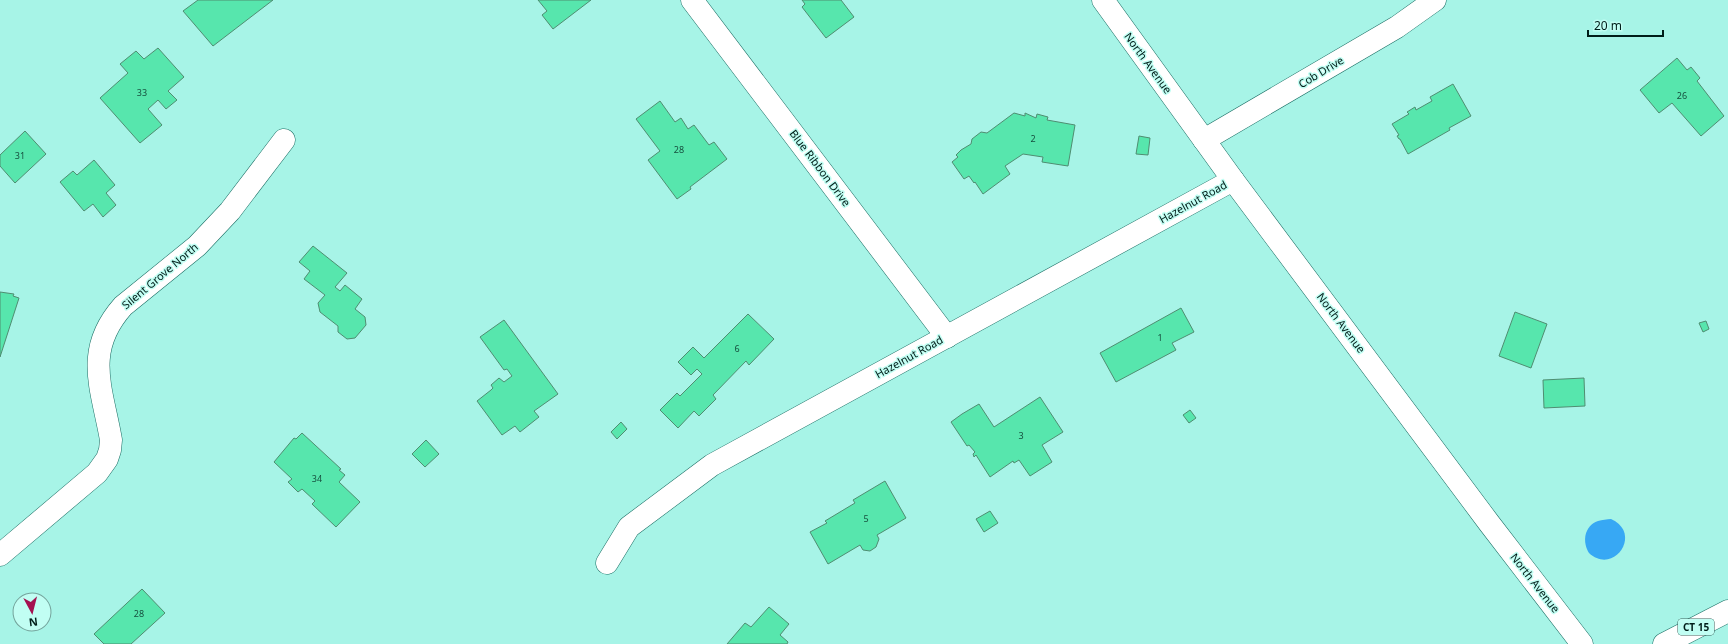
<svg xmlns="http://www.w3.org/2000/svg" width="1728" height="644" viewBox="0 0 1728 644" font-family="'Noto Sans',sans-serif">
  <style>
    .water { fill: #37a8f4 }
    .building { fill: #57e6ad; stroke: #4f8d71 }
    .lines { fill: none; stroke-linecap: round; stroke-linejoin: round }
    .minor-casing { stroke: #1b6e64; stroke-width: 23 }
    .tertiary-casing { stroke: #1b6e64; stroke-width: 23 }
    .motorway-casing { stroke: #1b6e64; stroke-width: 23 }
    .minor { stroke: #fff; stroke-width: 22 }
    .tertiary { stroke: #fff; stroke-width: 22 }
    .motorway { stroke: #fff; stroke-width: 22 }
    .labels { text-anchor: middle; stroke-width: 3; stroke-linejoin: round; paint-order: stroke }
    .number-label { font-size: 9px; fill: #164f3e }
    .shield { fill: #c1fef3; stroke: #3a605a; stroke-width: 1 }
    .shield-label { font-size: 10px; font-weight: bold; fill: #001d19 }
    .street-label { font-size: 11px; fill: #001d19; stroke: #c1fef3 }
  </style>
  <rect width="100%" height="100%" fill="#a7f4e7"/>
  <path class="water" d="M1611,519C1643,533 1614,576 1589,553C1582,542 1584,526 1598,521C1602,520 1607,519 1611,519Z"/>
  <g class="building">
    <polygon points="198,0 273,0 213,46 183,11"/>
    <polygon points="538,0 591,0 553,29 542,15 547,11"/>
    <polygon points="802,0 841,0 854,17 826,38 802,7 805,4"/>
    <polygon points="158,48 184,77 168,91 177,100 166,109 158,100 148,109 162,125 140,143 100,98 128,73 120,64 136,51 144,59"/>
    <polygon points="1677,58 1687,70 1691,67 1700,78 1697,81 1724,116 1701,136 1672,103 1659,113 1640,90"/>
    <polygon points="1453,84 1471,116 1449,128 1450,130 1408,154 1400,139 1399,139 1397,136 1399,135 1392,124 1409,114 1407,112 1415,107 1416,110 1432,101 1430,97"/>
    <polygon points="660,101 675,122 681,118 688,129 694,125 709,145 714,142 727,159 690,187 691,189 677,199 648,160 660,151 636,119"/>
    <polygon points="1014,113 1025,116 1025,113 1036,118 1037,114 1048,117 1047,120 1075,125 1068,166 1042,162 1043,157 1023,154 1005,166 1010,174 983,194 975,182 974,183 969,176 964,179 952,162 958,157 956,155 961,150 971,144 972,139 981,132 987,133"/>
    <polygon points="25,131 46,154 15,183 0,166 0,155"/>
    <polygon points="1139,136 1150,138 1148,155 1136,154"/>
    <polygon points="94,160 115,185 106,193 116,205 103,217 93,204 84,211 60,182 73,171 77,175"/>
    <polygon points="313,246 347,273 335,287 340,291 345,285 362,299 355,309 365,317 366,325 355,338 347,339 338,332 338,326 320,312 318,303 325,295 304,279 310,271 299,262"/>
    <polygon points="0,292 14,294 13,296 19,298 0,357"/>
    <polygon points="1181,308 1194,332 1172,343 1176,350 1116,382 1100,353"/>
    <polygon points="1515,312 1547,324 1531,368 1499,356"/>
    <polygon points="748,314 774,339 749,365 746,361 713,395 716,399 699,416 694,411 678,428 660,410 677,393 680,396 702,374 697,369 691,375 678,362 693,347 704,358"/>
    <polygon points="504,320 558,394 534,411 539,417 520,432 515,426 502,435 477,401 491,390 493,388 491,385 499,378 504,382 512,376 507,369 504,370 480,337"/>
    <polygon points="1706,321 1709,329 1703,332 1699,323"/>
    <polygon points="1584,378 1585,406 1544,408 1543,380"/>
    <polygon points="1040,397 1063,432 1042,445 1052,462 1030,476 1019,460 1014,463 1013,461 990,477 976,455 974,457 973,454 975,452 969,445 967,446 951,422 962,414 979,404 994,427"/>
    <polygon points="1190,410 1196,418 1189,423 1183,415"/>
    <polygon points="621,422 627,429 617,439 611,432"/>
    <polygon points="302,433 341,469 339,470 345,475 339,482 360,502 336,527 312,504 315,501 302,489 298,492 288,482 292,479 274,462 294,438 296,439"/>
    <polygon points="426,440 439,454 425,467 412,454"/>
    <polygon points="885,481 906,518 877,535 879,539 876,547 870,551 863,550 860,545 828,564 810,532 827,523 825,521 855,503 853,500"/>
    <polygon points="990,511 998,523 984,532 976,519"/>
    <polygon points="142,589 165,613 131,644 104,644 94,634"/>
    <polygon points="769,607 789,624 780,635 788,642 787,644 727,644 745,623 751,627"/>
  </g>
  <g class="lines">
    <g class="minor-casing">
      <g id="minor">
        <polyline points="692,0 947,337"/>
        <polyline points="1204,140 1397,27 1435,0"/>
        <path d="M0,555L97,473L107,459L110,450L111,440C102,388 83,351 123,306L197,246L230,211L284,140"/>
        <polyline points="607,563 629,527 712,465 1233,180"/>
      </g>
    </g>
    <g class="tertiary-casing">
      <polyline id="tertiary" points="1103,0 1233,180 1489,523 1582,644"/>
    </g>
    <g class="motorway-casing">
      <polyline id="motorway" points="1664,644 1728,611"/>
    </g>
    <use href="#minor" class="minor"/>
    <use href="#tertiary" class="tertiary"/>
    <use href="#motorway" class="motorway"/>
  </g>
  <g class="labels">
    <g class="number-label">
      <text x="142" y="96">33</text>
      <text x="1682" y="99">26</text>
      <text x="1033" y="142">2</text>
      <text x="679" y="153">28</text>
      <text x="20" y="159">31</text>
      <text x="1160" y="341">1</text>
      <text x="737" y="352">6</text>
      <text x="1021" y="439">3</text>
      <text x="317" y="482">34</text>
      <text x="866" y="522">5</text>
      <text x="139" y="617">28</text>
    </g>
    <rect class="shield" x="1678" y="619" width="36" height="16" rx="3"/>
    <g class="shield-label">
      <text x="1696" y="631">CT 15</text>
    </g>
    <g class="street-label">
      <text transform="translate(1148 63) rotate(54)" y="4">North Avenue</text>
      <text transform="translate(1321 72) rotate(-31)" y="4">Cob Drive</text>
      <text transform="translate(820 168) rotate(53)" y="4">Blue Ribbon Drive</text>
      <text transform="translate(1193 202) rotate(-29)" y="4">Hazelnut Road</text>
      <text transform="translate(160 276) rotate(-40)" y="4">Silent Grove North</text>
      <text transform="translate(1341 323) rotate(53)" y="4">North Avenue</text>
      <text transform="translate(909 357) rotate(-29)" y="4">Hazelnut Road</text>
      <text transform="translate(1535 583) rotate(52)" y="4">North Avenue</text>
    </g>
  </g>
  <g transform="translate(32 612) rotate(173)"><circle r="19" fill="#c1fef3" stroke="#74a49c"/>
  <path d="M0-3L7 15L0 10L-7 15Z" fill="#a41251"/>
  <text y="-6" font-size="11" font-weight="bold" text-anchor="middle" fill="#001d19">N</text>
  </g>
  <path d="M1588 30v6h75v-6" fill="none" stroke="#001d19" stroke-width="2"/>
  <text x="1594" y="30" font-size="12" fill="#001d19" stroke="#c1fef3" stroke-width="3" paint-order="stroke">20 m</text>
</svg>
